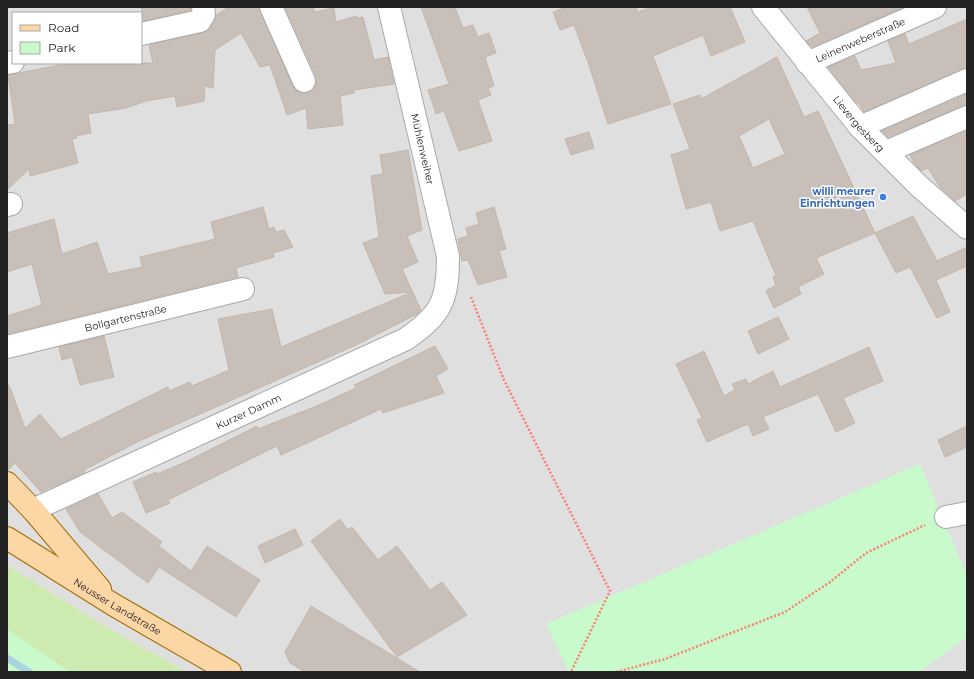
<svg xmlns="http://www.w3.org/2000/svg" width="974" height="679" viewBox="0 0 974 679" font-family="Montserrat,sans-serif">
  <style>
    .residential { fill: #e0dfdf; fill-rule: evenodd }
    .grass { fill: #cdebb0 }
    .park { fill: #c8facc }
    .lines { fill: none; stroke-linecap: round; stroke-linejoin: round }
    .stream { stroke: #aad3df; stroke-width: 7 }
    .building { fill: #c7bfb8; stroke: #c4b6ab; fill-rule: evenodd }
    .minor-casing { stroke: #a9a9a9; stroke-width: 24 }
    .major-casing { stroke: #a06b00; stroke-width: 24 }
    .path { stroke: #fa8072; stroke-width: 2.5; stroke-dasharray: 2 2; stroke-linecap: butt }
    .minor { stroke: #fff; stroke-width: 22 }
    .major { stroke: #fcd6a4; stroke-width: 22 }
    .shop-dot { fill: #3f7fe0; stroke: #fff; stroke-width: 1.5 }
    .labels { text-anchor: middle; stroke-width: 3; stroke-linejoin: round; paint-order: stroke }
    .street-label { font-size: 10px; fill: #222; stroke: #fff }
    .shop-label { font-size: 10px; font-weight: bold; fill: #366cbe; stroke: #fff; text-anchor: end }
  </style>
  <rect width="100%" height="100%" fill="#f2efe9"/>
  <path class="residential" d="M7,7H967V672H187L108,628L7,565ZM13,13H141V63H13Z"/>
  <polygon class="grass" points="7,565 108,628 187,672 7,672"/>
  <g class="park">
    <polygon points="920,464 967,576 967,637 919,672 569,672 546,624"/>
    <polygon points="7,629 70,672 7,672"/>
  </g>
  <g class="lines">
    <polyline class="stream" points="7,658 29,672"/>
  </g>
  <g class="building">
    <polygon points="141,7 191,7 191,10 144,21"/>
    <polygon points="229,7 259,7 293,86 297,91 303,93 309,93 314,89 316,83 316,76 285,7 313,7 315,12 334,8 336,22 356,16 357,18 363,17 374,60 388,57 394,84 354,90 354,93 340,96 343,125 308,129 306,108 287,115 270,65 260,67 241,33 215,50 213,88 205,86 204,101 177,107 175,96 146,101 126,108 88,114 91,133 76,136 77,138 72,139 78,163 30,176 29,169 7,190 7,125 15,124 8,75 60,65 60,63 153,63 149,45 207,31 215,20 216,15"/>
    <polygon points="421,7 455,7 463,28 473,25 478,37 489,33 496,53 485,57 494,86 488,88 491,95 478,100 492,141 459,151 444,111 436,114 428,90 449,84"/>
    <polygon points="566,7 636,7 638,12 652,7 730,7 745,42 711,56 703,35 653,56 671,104 608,124 589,65 574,25 560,30 553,12"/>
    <polygon points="807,7 904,7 812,47 806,41 820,33"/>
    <polygon points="967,19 967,68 864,112 858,102 856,103 828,67 855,56 861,70 896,63 888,41 905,34 909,44"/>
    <path d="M777,57L804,117L818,111L875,233L913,216L937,261L967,247V266L936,280L950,312L937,318L910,267L896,273L875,233L816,258L824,274L798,287L801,294L774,308L766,291L776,285L773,277L776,276L753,221L720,231L711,202L686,209L671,155L690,149L673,104L700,95L701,99ZM769,119L785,154L753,168L739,136Z"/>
    <polygon points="967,94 967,105 888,137 882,131"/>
    <polygon points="967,131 967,194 955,201 940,187 928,168 921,171 914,163 910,155"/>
    <polygon points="589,132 594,148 571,155 565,139"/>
    <polygon points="408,150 422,230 407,236 418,262 402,269 421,310 417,314 356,345 137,442 84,470 85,472 53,487 53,486 41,492 15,463 7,471 7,385 9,385 25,428 40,414 61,439 168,387 169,391 190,382 192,386 229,370 218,319 272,309 281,347 412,292 385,294 363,243 379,237 371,176 383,174 380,155"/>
    <polygon points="263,207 269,229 274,227 276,232 284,230 293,247 273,253 274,257 236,268 238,277 7,334 7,316 42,305 32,264 7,272 7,233 54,219 62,254 97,242 108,274 142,267 140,257 215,239 211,222"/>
    <polygon points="494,207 506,249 499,251 507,277 478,285 468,260 462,261 458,239 468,236 466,228 479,224 476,213"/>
    <polygon points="778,317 789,339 758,354 748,331"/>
    <polygon points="104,336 114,377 80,385 72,357 62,360 59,347"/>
    <polygon points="435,346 448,369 436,376 444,393 383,413 381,409 281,455 277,446 168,500 170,503 146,513 133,482 156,472 157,474 183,463 257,426 258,429 319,405 356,388 354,385"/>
    <polygon points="869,347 883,381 843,398 855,423 836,432 818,394 763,417 769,429 753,436 748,424 707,442 697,420 702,418 676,364 704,351 724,396 735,390 732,384 746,379 748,384 773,371 780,387"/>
    <polygon points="967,426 967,447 945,457 938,440"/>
    <polygon points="98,494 112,518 122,512 162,542 159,546 191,571 207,546 260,580 236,617 159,567 148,583 80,532 66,509"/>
    <polygon points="340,519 348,530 352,527 378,560 397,546 430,590 442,582 467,615 397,657 311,541"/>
    <polygon points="295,529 303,545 265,563 258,546"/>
    <polygon points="311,606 420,672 305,672 290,663 285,652"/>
  </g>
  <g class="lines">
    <g class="minor-casing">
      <g id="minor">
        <polyline points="271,7 304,81"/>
        <path id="s1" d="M763,7L860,127L919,186L967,228"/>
        <polyline points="141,34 200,21 204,14 203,7"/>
        <polyline points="7,63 13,62"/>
        <path id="s2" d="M807,63L935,7"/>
        <polyline points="860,127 967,80"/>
        <polyline points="886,152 967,117"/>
        <polyline points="7,205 11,204"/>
        <path id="s3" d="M7,347L243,289"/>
        <path id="s4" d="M33,510L406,339C442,314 448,300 448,256L389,7"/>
        <polyline points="946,517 967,513"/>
      </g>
    </g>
    <g class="major-casing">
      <g id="major">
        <polyline points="7,483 33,510 100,589"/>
        <path id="s5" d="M7,538L114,605L230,672"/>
      </g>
    </g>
    <g class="path">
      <polyline points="471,297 504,380 610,591 571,672"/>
      <polyline points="616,672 665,659 785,612 830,582 866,553 925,525"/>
    </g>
    <use href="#minor" class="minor"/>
    <use href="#major" class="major"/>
  </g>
  <circle class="shop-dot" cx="883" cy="197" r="4"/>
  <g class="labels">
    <g class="street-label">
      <text dy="4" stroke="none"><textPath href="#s2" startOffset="58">Leinenweberstraße</textPath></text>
      <text dy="4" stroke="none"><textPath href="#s1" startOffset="151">Lievergesberg</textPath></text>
      <text transform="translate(423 149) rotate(77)" y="4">Mühlenweiher</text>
      <text dy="4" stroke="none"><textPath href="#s3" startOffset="122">Bollgartenstraße</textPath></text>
      <text dy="4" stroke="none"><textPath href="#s4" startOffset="237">Kurzer Damm</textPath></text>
      <text dy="4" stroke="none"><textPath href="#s5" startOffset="130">Neusser Landstraße</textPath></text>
    </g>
    <g class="shop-label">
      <text x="875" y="195">willi meurer<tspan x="875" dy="12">Einrichtungen</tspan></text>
    </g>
  </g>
  <rect width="974" height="679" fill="none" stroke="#222222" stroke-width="16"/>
  <rect x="12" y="12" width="130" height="52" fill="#ffffff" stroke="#a7a7a7"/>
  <rect x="20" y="25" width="20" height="6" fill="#fcd6a4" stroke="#a7a7a7"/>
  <text x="48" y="32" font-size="12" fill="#222222">Road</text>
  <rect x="20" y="42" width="20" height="12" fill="#c8facc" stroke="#a7a7a7"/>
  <text x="48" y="52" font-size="12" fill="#222222">Park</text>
</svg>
